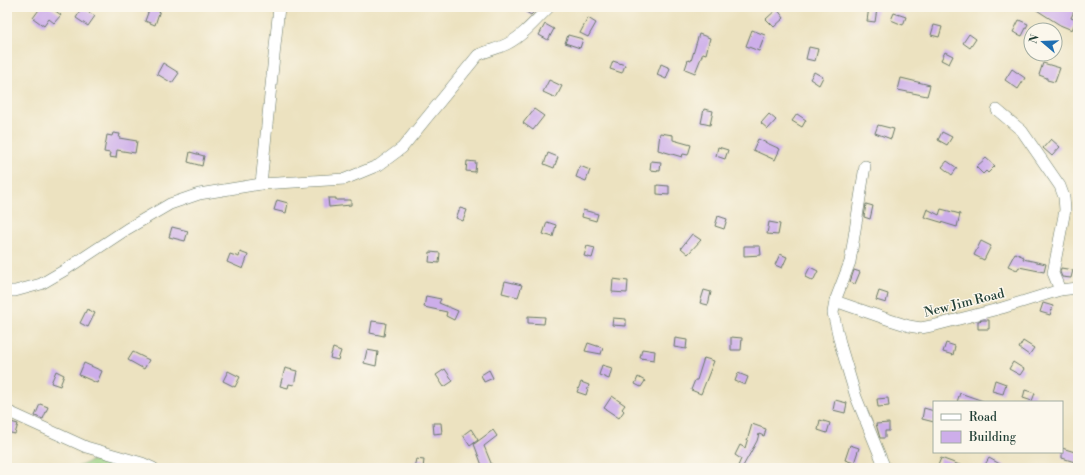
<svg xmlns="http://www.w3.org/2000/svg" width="1085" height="475" viewBox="0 0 1085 475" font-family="'Libre Bodoni',serif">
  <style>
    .green { fill: #9cd384; stroke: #5e885c }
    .building { fill: #cdaeea }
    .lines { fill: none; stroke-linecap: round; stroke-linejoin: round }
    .street-casing { stroke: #677765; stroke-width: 12 }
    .street { stroke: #fff; stroke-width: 11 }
    .labels { text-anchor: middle; stroke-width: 3; stroke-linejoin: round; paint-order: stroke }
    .street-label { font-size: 13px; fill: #1f3d34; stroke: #fbf7ec }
  </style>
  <rect width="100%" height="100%" fill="#fbf7ec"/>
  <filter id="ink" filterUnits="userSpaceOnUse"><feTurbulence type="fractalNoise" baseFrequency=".025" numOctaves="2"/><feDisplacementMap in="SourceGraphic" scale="8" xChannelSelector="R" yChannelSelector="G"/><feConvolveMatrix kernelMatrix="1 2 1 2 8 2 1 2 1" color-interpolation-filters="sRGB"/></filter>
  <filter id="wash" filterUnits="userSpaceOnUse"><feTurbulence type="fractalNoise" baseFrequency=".012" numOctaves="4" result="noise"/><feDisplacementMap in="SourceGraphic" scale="16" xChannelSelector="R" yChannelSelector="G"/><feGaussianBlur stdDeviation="0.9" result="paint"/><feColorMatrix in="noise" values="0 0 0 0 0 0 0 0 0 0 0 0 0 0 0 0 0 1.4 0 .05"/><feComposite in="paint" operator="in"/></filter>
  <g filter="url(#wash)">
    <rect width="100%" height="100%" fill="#ece2c0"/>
    <polygon class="green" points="94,460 116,468 75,468"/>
    <g id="blocks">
      <g class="building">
        <polygon points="41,7 50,7 61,15 54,23 49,19 44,26 33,18"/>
        <polygon points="150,7 160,10 155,25 145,21"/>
        <polygon points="518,7 538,7 531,15"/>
        <polygon points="869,7 877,9 875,22 867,21"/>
        <polygon points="1032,7 1076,7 1071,18 1076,20 1072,30 1060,25"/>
        <polygon points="82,8 95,16 88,26 76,18"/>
        <polygon points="777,9 784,18 774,27 766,19"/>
        <polygon points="894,13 906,17 903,25 891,20"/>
        <polygon points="588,18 596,23 588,37 580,33"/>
        <polygon points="1019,20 1028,24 1022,36 1013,32"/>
        <polygon points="545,24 554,29 548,40 539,35"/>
        <polygon points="934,25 942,27 939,37 931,35"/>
        <polygon points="752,30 765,35 759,51 746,46"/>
        <polygon points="699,34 710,38 706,54 703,53 695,73 685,69 688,60 691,61"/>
        <polygon points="969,34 976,39 970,48 963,43"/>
        <polygon points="568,35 583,39 580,48 565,43"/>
        <polygon points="809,47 818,49 815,61 806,59"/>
        <polygon points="945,52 953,56 949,64 941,60"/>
        <polygon points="613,61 625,65 622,73 610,69"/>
        <polygon points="163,63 179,73 172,83 157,74"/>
        <polygon points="1043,63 1060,68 1055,82 1047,80 1047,78 1039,75"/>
        <polygon points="661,64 670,68 666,79 657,75"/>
        <polygon points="1012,69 1025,78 1018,89 1005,80"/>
        <polygon points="814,72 823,77 819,85 810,79"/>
        <polygon points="901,78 930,85 927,96 898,90"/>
        <polygon points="549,80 562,86 556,98 543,92"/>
        <polygon points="534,109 544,116 533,130 523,123"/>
        <polygon points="704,109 713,111 710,125 701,123"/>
        <polygon points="769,114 776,120 768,129 761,123"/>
        <polygon points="797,114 806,120 802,127 792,121"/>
        <polygon points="878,125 894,129 891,139 875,133"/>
        <polygon points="942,132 952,137 947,145 938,140"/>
        <polygon points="113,133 120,134 119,138 137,141 135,153 117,150 116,158 109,157 110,153 104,152 107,135 112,136"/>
        <polygon points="660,133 673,135 673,140 691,145 688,155 683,154 682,157 658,150"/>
        <polygon points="758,139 780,149 775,160 753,150"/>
        <polygon points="1051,139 1060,147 1052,156 1043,148"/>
        <polygon points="718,147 728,150 725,159 716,156"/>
        <polygon points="190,152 204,156 202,166 188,162"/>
        <polygon points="548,153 558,157 554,168 544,164"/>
        <polygon points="986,158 995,166 988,173 986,171 983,174 976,167"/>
        <polygon points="467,161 476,162 475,172 466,171"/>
        <polygon points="651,161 661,162 660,171 650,170"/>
        <polygon points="947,161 957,168 952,175 942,167"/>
        <polygon points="580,166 590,170 586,181 576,177"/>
        <polygon points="657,185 669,186 669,195 657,194"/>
        <polygon points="328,198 336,198 336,200 351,200 351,205 329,207"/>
        <polygon points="277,200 288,203 286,213 274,210"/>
        <polygon points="866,204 873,206 870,219 864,217"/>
        <polygon points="460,208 467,210 463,221 456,218"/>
        <polygon points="927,209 939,215 941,209 960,214 957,227 924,217"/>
        <polygon points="583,210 598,214 596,221 582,217"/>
        <polygon points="718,216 727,219 724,229 715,226"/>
        <polygon points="547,222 556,225 553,237 543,234"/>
        <polygon points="769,222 780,224 778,235 767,234"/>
        <polygon points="172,227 188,231 185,241 169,237"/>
        <polygon points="692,234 701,240 688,254 681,248"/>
        <polygon points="981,241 991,246 984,260 974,255"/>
        <polygon points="587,246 595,248 592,258 584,256"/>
        <polygon points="744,246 760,246 761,255 744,256"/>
        <polygon points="240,252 248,255 243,269 227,262 230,254 239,257"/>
        <polygon points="430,252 440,253 439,263 429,262"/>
        <polygon points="1015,253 1024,257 1023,259 1046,264 1044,272 1019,267 1017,270 1008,266"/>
        <polygon points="780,254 787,257 782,268 775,265"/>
        <polygon points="810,267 818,271 813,281 805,277"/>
        <polygon points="1061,268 1073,270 1071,278 1062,277 1060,272"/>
        <polygon points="854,270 860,272 855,284 850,282"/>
        <polygon points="613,279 628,281 627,293 612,292"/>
        <polygon points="505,281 522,285 518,297 502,293"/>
        <polygon points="704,290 711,292 708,305 700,303"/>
        <polygon points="879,291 888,294 886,303 876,300"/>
        <polygon points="426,296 441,299 439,303 458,311 454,320 446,316 447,312 424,307"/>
        <polygon points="1043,303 1053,306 1050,315 1040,312"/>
        <polygon points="87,309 95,313 88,327 80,323"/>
        <polygon points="528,316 545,317 544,324 528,323"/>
        <polygon points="613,318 626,319 626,326 612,325"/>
        <polygon points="983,320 989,320 989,329 978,329 978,321"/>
        <polygon points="372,321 386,323 384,336 370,333"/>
        <polygon points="731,337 742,338 741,350 731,350"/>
        <polygon points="675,338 687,340 686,349 674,347"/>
        <polygon points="1023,341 1034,348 1029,355 1019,348"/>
        <polygon points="588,343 603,348 601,354 585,351"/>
        <polygon points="946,343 955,346 953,355 943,352"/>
        <polygon points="333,348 341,351 338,360 330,358"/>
        <polygon points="642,349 655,351 654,360 640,358"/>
        <polygon points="367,350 378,352 376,366 364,363"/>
        <polygon points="133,352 149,360 144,369 128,360"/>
        <polygon points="704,358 714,361 701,394 691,390 695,380 697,380"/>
        <polygon points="1013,362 1024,369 1020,375 1009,369"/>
        <polygon points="84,363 102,371 97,383 79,375"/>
        <polygon points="602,365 612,368 609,379 599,375"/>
        <polygon points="285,368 297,371 294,385 289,384 288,388 280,386"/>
        <polygon points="445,369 453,381 444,387 436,375"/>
        <polygon points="489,370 493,378 484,382 481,375"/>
        <polygon points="56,371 64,375 60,386 51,383"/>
        <polygon points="228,371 240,377 235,387 223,381"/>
        <polygon points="738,373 748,377 745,385 735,381"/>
        <polygon points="638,377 645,381 641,387 635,384"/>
        <polygon points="995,380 1006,384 1003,394 992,391"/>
        <polygon points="581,382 589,385 586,395 577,392"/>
        <polygon points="1025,390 1035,393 1032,401 1023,398"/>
        <polygon points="960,393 983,401 983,402 957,402"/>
        <polygon points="612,396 625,405 622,409 624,411 619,418 604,408"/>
        <polygon points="888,398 889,406 878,407 877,399"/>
        <polygon points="835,400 847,403 845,413 833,410"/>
        <polygon points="40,404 48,407 43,419 35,416"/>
        <polygon points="924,408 934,411 934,422 922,419"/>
        <polygon points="820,420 830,423 827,433 818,430"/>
        <polygon points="7,421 18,424 15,434 7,432"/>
        <polygon points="433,423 441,423 442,433 434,434"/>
        <polygon points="889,423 889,431 885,431 885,438 880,438 876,424"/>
        <polygon points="752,424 766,429 764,436 759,434 757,441 742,468 738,466 741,459 735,455 740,445 745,448"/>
        <polygon points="471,429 478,440 470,446 463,435"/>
        <polygon points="493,430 497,436 484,446 493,468 483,468 474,444"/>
        <polygon points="850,445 859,448 854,463 845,460"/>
        <polygon points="1062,448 1078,453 1078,463 1062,458"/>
        <polygon points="941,458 965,467 965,468 937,468"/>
        <polygon points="989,458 1007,468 983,468"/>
        <polygon points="416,459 424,460 423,468 414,468"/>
      </g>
    </g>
  </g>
  <g filter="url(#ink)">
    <use href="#blocks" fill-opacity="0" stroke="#677765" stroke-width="1"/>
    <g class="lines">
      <g class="street-casing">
        <g id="street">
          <polyline points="997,110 1022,131 1060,186 1064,197 1065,210 1053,273 1060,290"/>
          <polyline points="865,166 850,262 835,301 833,313 841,347 856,397 885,468"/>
          <polyline points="261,184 279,7"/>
          <path d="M7,291H15L41,284L65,270L127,229L170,204L199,194L261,184L345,179L379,165L402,148L478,55C487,51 499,48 507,44C523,36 537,19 549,7"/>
          <polyline points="835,301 890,320 909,326 921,328 936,325 1002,308 1060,290 1078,288"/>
          <polyline points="7,411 86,447 142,463 153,468"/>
        </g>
      </g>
      <use href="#street" class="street"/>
    </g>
  </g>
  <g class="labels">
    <g class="street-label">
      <text transform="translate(964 302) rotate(-14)" y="5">New Jim Road</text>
    </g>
  </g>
  <rect width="1085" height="475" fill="none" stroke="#fbf7ec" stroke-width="24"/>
  <rect x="933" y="401" width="130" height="52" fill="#fbf7ec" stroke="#a3ada2"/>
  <rect x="941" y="414" width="20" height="6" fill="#ffffff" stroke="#a3ada2"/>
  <text x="969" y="421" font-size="12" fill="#1f3d34">Road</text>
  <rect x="941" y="431" width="20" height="12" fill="#cdaeea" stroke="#a3ada2"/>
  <text x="969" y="441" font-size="12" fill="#1f3d34">Building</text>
  <g transform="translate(1043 42) rotate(289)"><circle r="19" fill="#fbf7ec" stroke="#a3ada2"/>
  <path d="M0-3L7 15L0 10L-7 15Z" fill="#1f6fb2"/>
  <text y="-6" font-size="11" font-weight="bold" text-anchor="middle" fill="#1f3d34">N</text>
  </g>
</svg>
